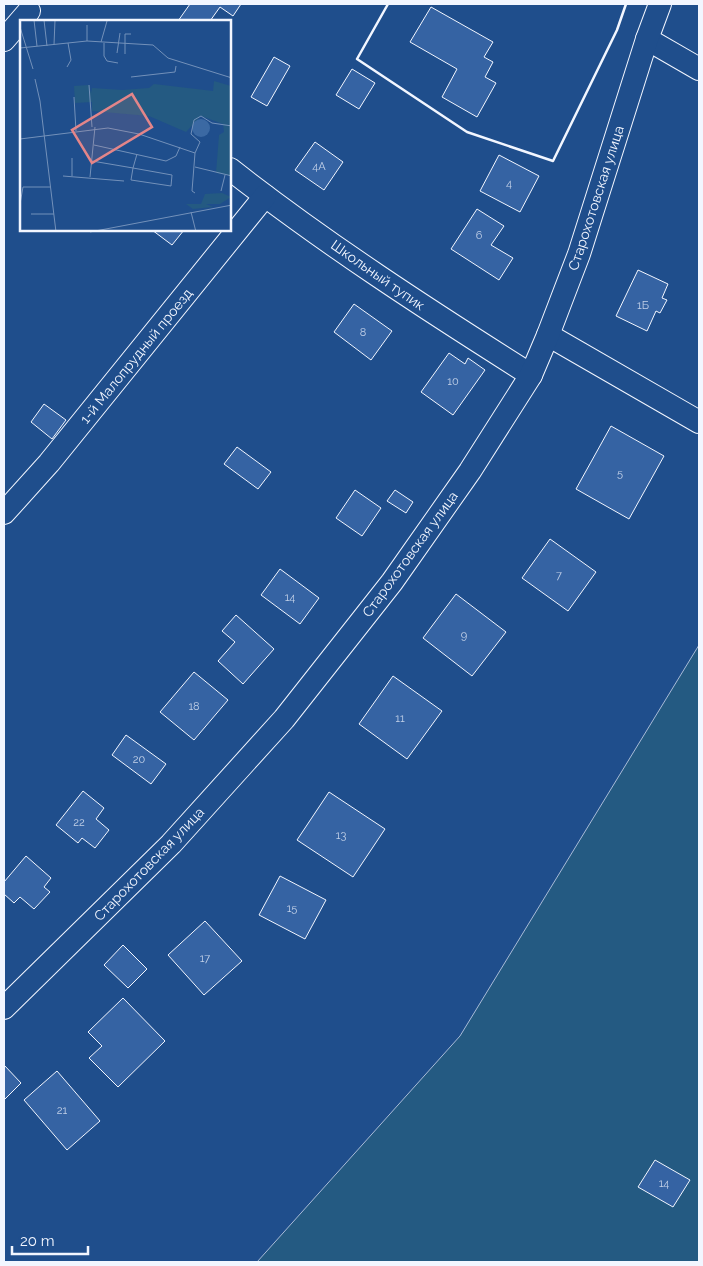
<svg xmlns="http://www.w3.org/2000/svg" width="703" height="1266" viewBox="0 0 703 1266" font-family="Raleway,sans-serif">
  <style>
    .green { fill: #245a82; stroke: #a8bbd7 }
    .building { fill: #3563a3; stroke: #f2f6ff }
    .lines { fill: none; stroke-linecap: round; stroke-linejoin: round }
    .minor-casing { stroke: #f2f6ff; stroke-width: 24 }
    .minor { stroke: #1f4e8c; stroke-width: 22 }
    .wall { stroke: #f2f6ff; stroke-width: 2.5 }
    .labels { text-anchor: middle; stroke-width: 4; stroke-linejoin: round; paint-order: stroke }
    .number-label { font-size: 11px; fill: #c3d1e8 }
    .street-label { font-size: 14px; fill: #f2f6ff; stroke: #1f4e8c }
    .inset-road { fill: none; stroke: #7391ba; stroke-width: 1 }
    .view { fill: #e38589; fill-opacity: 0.15; stroke: #e38589; stroke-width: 2.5 }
    .inset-edge { fill: none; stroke: #f2f6ff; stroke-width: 2.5 }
  </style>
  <rect width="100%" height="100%" fill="#1f4e8c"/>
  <polygon class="green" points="699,645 699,1262 257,1262 460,1036"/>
  <g class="building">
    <polygon points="190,4 241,4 233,16 220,7 210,21 178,21"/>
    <polygon points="431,7 493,42 484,57 493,62 485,77 496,83 477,117 442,97 457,69 410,42"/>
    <polygon points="274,57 290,66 267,106 251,97"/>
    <polygon points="352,69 375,83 359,109 336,95"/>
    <polygon points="315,142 343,162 324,190 295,170"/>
    <polygon points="499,155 539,176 520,212 480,191"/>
    <polygon points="477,209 504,226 491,245 513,258 499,280 451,249"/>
    <polygon points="152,230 184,230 172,245"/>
    <polygon points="638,270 668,284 662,298 667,300 660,313 656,311 647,331 616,316"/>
    <polygon points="354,304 392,331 371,360 334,332"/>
    <polygon points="449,353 465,364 468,358 485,370 453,415 421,392"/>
    <polygon points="44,404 66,420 52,439 31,422"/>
    <polygon points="611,426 664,456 629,519 576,489"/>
    <polygon points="237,447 271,472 258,489 224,464"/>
    <polygon points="355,490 381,508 362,536 336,518"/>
    <polygon points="395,490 413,502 406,513 387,501"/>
    <polygon points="550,539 596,572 568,611 522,578"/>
    <polygon points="280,569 319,598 300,624 261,595"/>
    <polygon points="456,594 506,632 472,676 423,638"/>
    <polygon points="236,615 274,649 243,684 218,661 235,642 222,631"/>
    <polygon points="194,672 228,700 194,740 160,712"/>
    <polygon points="393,676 442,711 407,759 359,724"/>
    <polygon points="126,735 166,764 151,784 112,755"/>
    <polygon points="83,791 104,808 96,819 109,830 95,848 82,838 78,843 56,825"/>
    <polygon points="329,792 385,829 353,877 297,840"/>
    <polygon points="26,856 51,878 44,887 50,892 34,909 20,897 14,903 4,894 4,882"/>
    <polygon points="280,876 326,900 305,939 259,915"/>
    <polygon points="205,921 242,961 204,995 168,955"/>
    <polygon points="123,945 147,969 128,988 104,965"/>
    <polygon points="123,998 165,1041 118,1087 89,1058 102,1046 88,1032"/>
    <polygon points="4,1065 21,1083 4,1100"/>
    <polygon points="57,1071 100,1121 67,1150 24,1100"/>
    <polygon points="655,1160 690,1180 673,1207 638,1187"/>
  </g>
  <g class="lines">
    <g class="minor-casing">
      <g id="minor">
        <polyline points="647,39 699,69"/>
        <polyline points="4,40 29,11"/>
        <path d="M230,169C326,244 428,310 531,375"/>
        <polyline points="548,335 699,422"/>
        <polyline points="4,513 49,463 265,196"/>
        <polyline points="4,1008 171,844 284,719 392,582 470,471 531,375 548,335 579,254 647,39 660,4"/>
      </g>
    </g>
    <use href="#minor" class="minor"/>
    <polyline class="wall" points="388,4 357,59 467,132 553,161 617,30 626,4"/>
  </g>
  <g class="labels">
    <g class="number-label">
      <text x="319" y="170">4А</text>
      <text x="509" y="187">4</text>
      <text x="479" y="239">6</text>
      <text x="643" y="309">1Б</text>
      <text x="363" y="336">8</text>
      <text x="453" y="385">10</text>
      <text x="620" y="477">5</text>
      <text x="559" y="579">7</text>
      <text x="290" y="601">14</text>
      <text x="464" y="639">9</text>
      <text x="194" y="710">18</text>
      <text x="400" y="722">11</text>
      <text x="139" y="763">20</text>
      <text x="79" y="826">22</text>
      <text x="341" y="839">13</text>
      <text x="292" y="912">15</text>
      <text x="205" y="962">17</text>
      <text x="62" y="1114">21</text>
      <text x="664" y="1187">14</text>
    </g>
    <g class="street-label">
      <text transform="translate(596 198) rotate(-72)" y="5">Старохотовская улица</text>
      <text transform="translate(378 275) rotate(35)" y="5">Школьный тупик</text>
      <text transform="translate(136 356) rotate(-51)" y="5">1-й Малопрудный проезд</text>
      <text transform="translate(410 554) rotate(-54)" y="5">Старохотовская улица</text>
      <text transform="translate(149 864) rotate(-46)" y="5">Старохотовская улица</text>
    </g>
  </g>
  <g transform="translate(20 20)">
    <rect width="211" height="211" fill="#1f4e8c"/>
    <path d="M194,61L211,66V156L196,153L199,115L204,112L203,104L181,96L166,112L129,96L72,91V82L55,83L54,66L69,65L71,73L72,68L102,70L129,68L134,64L193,71ZM202,173L211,177L200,184H186L193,187L173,189L166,184H181L185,174Z" fill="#245a82"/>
    <path d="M172 108a9 9 0 1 1 18 0a9 9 0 1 1-18 0Z" fill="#3b69a3"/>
    <path class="inset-road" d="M14,0L17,26M24,0L27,26M67,5V21M0,7L13,49M81,22L87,1M84,23V36L87,41L98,43M34,25L35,0M0,28L67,21L133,25L148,38L212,58M97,33L100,13M105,34V14H111M47,47L51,40L48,23M111,57L155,52L156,46M15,59L20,81L36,212M69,65L72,107M54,77L56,111M0,119L88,108L119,114L175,133M74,125L146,141L156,136L160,127M52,138V156M72,141L113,148L152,155L151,166L111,160L113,148L117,134M175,147L212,156M43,156L104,161M70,157L75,107M201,171L205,155M175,173L172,171L175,133L180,122L171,114L174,100L181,96L192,103L212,106M0,184L3,167H30M171,192L176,212M11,194H34M70,212L212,185"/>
    <path class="view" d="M112,74L132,107L72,143L52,110Z"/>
    <rect width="211" height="211" class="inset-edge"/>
  </g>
  <rect width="703" height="1266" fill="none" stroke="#f2f6ff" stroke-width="10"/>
  <path d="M12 1246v8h76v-8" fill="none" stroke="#f2f6ff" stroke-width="2.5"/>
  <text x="20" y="1246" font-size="15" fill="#f2f6ff" stroke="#1f4e8c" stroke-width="4" paint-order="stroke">20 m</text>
</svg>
